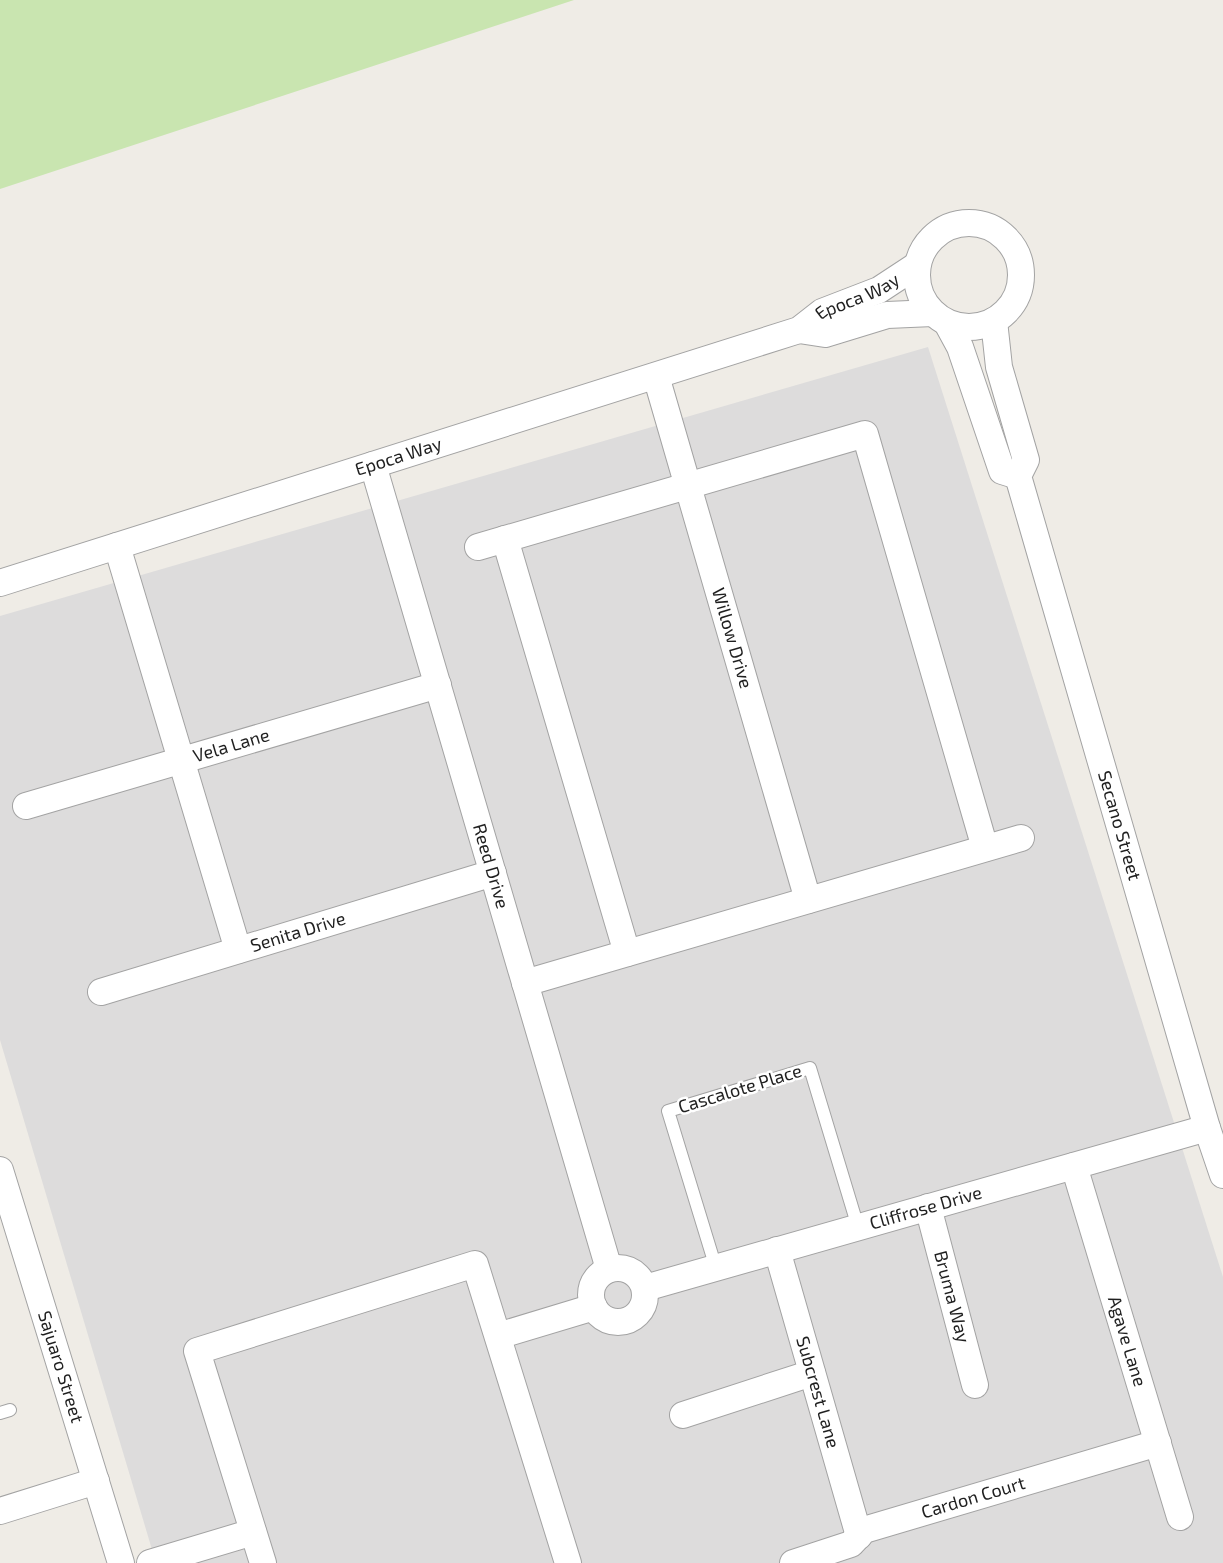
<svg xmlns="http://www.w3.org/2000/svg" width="1223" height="1563" viewBox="0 0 1223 1563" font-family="'Exo 2',sans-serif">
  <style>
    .residential { fill: #dddcdc }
    .grass { fill: #c9e5b0 }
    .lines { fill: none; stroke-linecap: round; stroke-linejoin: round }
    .service-casing { stroke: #a3a3a3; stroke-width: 14 }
    .minor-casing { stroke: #a3a3a3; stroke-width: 28 }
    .service { stroke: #fff; stroke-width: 12 }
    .minor { stroke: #fff; stroke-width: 26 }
    .labels { text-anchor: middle; stroke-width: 5; stroke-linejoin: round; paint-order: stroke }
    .street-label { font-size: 18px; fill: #1f1f1f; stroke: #fff }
  </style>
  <rect width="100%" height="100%" fill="#efece6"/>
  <polygon class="residential" points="928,347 1223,1277 1223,1563 156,1563 0,1040 0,616"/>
  <polygon class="grass" points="0,0 574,0 0,189"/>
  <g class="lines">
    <g class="service-casing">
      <g id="service">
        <polyline points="716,1268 668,1111 810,1068 858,1227"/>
        <polyline points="0,1413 10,1410"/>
      </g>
    </g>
    <g class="minor-casing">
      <g id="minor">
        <circle cx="969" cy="275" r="52"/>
        <path id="s1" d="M994,321L999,367L1026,460L1018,476L1207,1128L1223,1175"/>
        <polyline points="947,323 960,347 1002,471 1018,476"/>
        <polyline points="799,330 825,334 887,315 933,313"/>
        <path id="s2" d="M656,376L808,900"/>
        <path id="s3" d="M373,465L609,1269"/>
        <polyline points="505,539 627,953"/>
        <polyline points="117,546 238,950"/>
        <polyline points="478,547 865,434 985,848"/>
        <path id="s4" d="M0,583L799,330L822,312L879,290L917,265"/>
        <path id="s5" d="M26,806L438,685"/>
        <polyline points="525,983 1021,838"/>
        <path id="s6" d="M101,992L493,873"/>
        <path id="s7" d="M1074,1166L1180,1517"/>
        <path id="s8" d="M0,1170L121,1563"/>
        <path id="s9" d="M928,1207L975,1385"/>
        <path id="s10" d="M777,1250L859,1536"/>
        <circle cx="618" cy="1295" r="27"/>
        <path id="s11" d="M645,1288L1207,1128"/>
        <polyline points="498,1336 594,1307"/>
        <polyline points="683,1415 812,1373"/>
        <polyline points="0,1511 96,1481"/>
        <polyline points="150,1563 253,1532"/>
        <polyline points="263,1563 197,1351 475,1264 568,1563"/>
        <path id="s12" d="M793,1563L851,1544L864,1530L1158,1443"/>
      </g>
    </g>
    <use href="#service" class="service"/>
    <use href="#minor" class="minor"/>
  </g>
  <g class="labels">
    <g class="street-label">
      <text dy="6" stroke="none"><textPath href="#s4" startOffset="906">Epoca Way</textPath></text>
      <text dy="6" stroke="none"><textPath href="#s4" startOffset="418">Epoca Way</textPath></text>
      <text dy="6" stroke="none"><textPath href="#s2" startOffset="273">Willow Drive</textPath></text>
      <text dy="6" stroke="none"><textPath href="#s5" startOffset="214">Vela Lane</textPath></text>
      <text dy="6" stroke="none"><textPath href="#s1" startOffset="525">Secano Street</textPath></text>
      <text dy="6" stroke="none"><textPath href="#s3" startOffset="418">Reed Drive</textPath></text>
      <text dy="6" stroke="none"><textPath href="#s6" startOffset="206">Senita Drive</textPath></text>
      <text transform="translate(740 1089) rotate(-17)" y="6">Cascalote Place</text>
      <text dy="6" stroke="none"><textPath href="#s11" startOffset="292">Cliffrose Drive</textPath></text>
      <text dy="6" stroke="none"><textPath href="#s9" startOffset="93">Bruma Way</textPath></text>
      <text dy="6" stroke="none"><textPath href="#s7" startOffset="183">Agave Lane</textPath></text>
      <text dy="6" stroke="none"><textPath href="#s8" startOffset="206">Sajuaro Street</textPath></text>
      <text dy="6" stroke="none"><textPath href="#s10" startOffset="148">Subcrest Lane</textPath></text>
      <text dy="6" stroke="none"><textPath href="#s12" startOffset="194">Cardon Court</textPath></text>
    </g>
  </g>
</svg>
